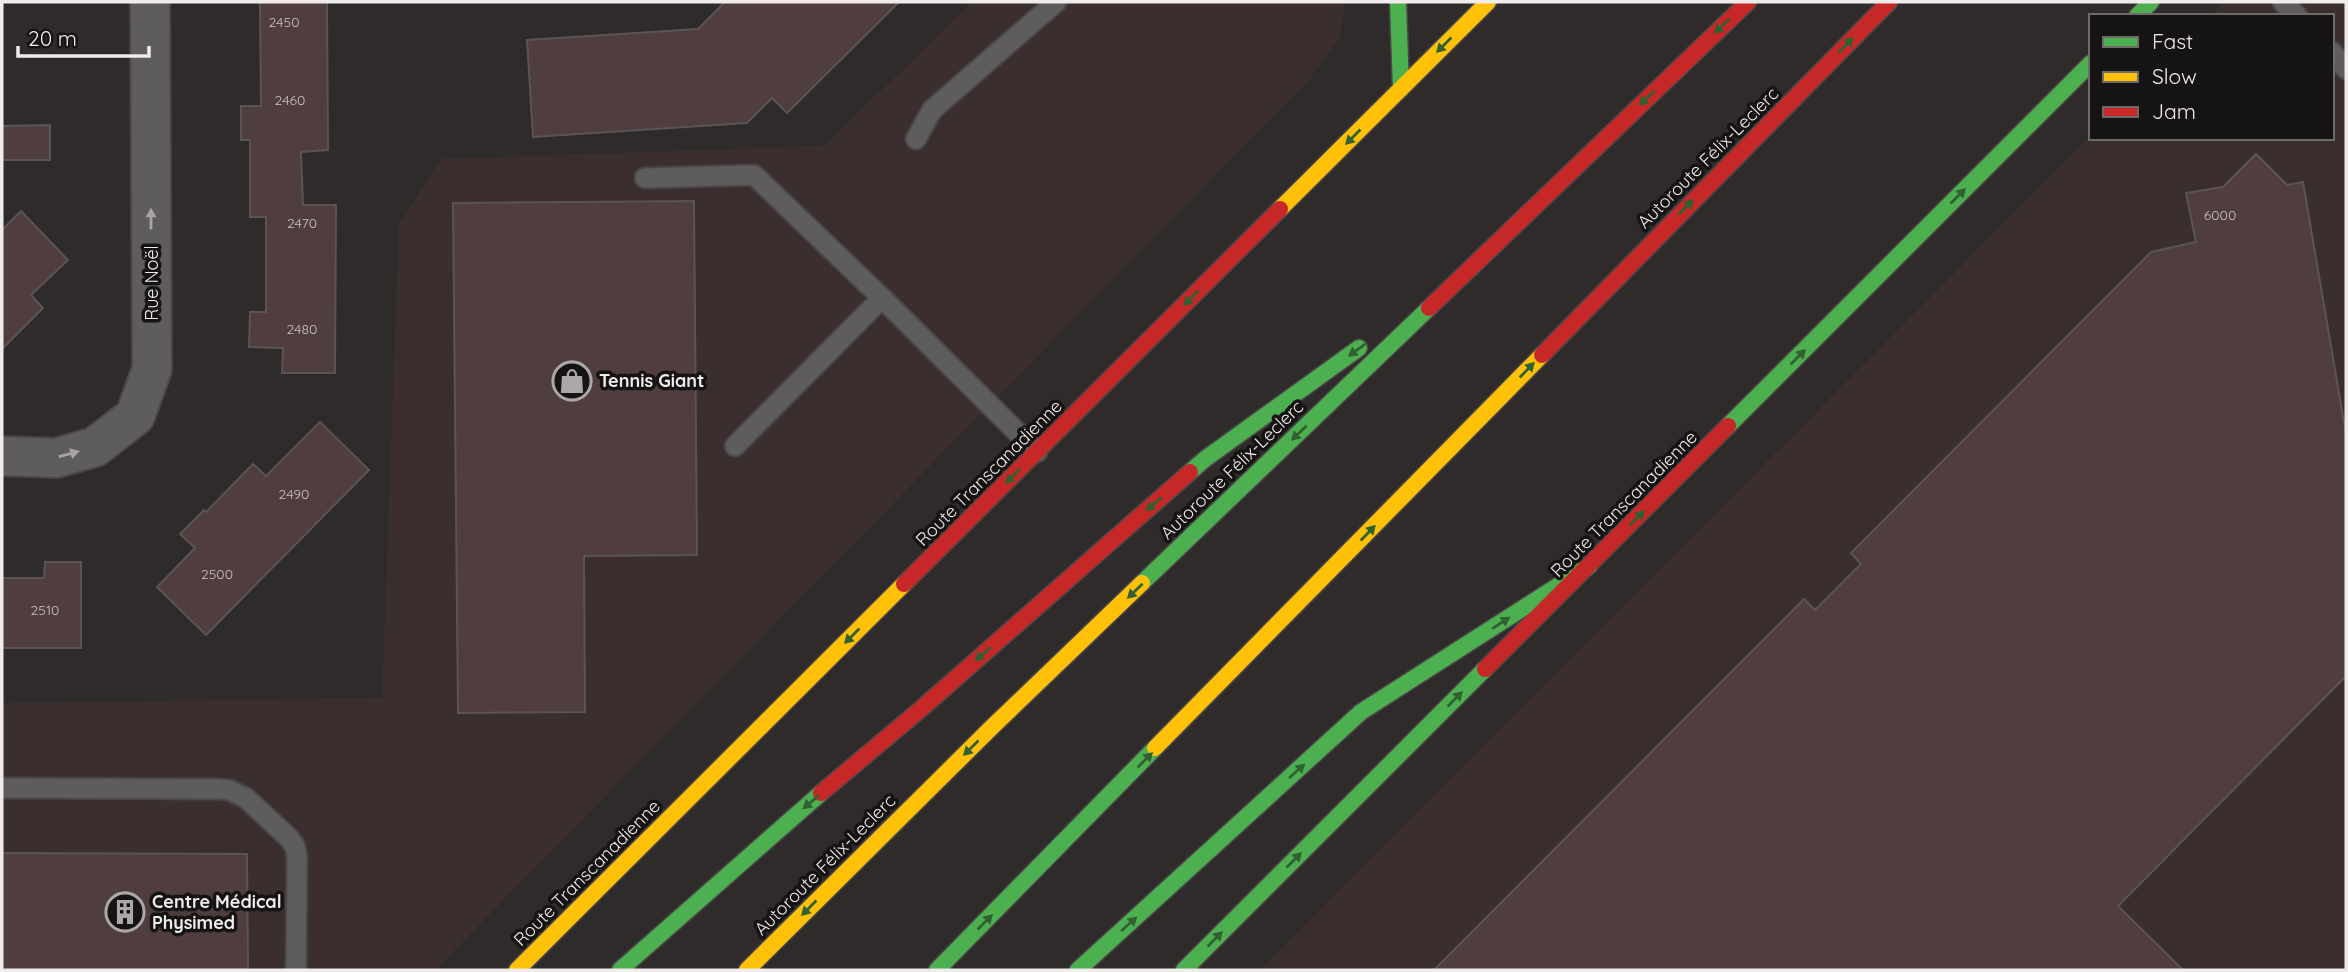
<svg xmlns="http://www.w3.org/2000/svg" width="2348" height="972" viewBox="0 0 2348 972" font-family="Quicksand,sans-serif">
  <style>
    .built { fill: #3b2e2f }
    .building { fill: #4f3d40; stroke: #595555; stroke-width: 2 }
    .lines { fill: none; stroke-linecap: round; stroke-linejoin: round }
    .lane-casing { stroke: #4b4748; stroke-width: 23 }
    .street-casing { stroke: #4b4748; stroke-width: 42 }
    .fast-casing { stroke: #4b4748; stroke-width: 19 }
    .slow-casing { stroke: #4b4748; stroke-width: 19 }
    .jam-casing { stroke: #4b4748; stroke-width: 19 }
    .lane { stroke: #5e5c5c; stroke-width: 19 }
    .street { stroke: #5e5c5c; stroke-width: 38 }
    .fast { stroke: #4caf50; stroke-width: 16 }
    .slow { stroke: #ffc107; stroke-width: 16 }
    .jam { stroke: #c62828; stroke-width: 16 }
    .oneway { fill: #316132 }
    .oneway2 { fill: #a8a4a4 }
    .labels { text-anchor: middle; stroke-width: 7; stroke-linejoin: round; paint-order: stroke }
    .number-label { font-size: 14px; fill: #c8c0c1 }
    .street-label { font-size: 18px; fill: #f1ecec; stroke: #161313 }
    .poi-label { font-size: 18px; font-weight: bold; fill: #f1ecec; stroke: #161313; text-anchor: start }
  </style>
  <rect width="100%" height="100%" fill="#2f2b2b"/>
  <g class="built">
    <polygon points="972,2 1342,2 1344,8 1340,37 1310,79 435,970 2,970 2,703 382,698 399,224 441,159 824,146"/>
    <polygon points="2224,2 2346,2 2346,970 1260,970 2091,136 2091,138 2332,138 2332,16 2210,16"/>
  </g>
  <g class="building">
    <polygon points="260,2 327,2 328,150 301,152 303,205 336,205 335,373 282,373 283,348 249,347 250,312 266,312 266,217 250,217 250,140 241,140 241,106 261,106"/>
    <polygon points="725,2 899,2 787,113 772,98 747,123 533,137 527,40 698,29"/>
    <polygon points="50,125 50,160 2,160 2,126"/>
    <polygon points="2256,154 2287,185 2303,182 2346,434 2346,676 2118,906 2183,970 1434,970 1804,599 1815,610 1861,564 1851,553 2151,252 2196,242 2186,193 2223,187"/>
    <polygon points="694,201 697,555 584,556 585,712 458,713 453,203"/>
    <polygon points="21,211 68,260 31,295 43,308 2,349 2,230"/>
    <polygon points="320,422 369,470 206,635 157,587 195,548 180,534 204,510 206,512 253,464 266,476"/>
    <polygon points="45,562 81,562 81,648 2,648 2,578 44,578"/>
    <polygon points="2,853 247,854 248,970 2,970"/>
  </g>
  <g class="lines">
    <g class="lane-casing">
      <g id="lane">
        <polyline points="2283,2 2297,16"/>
        <polyline points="2332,52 2346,69"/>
        <polyline points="916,139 932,110 1056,2"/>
        <polyline points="645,178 754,175 882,298"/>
        <polyline points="735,446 882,298 1037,452"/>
        <polyline points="2,788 218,789 229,790 246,798 289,838 295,847 297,857 296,970"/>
      </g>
    </g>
    <g class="street-casing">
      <polyline id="street" points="2,456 56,458 95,447 135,416 152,369 150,2"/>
    </g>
    <g class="fast-casing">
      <g id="fast">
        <polyline points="1398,2 1401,89"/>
        <polyline points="2137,16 2151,2"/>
        <polyline points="1728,426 2091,63"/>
        <polyline points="1190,472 1205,459 1359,348"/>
        <polyline points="1142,583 1429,308"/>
        <polyline points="620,970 821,793"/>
        <polyline points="937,970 1155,748"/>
        <polyline points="1078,970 1361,712 1589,566"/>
        <polyline points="1184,970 1485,669"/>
      </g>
    </g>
    <g class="slow-casing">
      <g id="slow">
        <polyline points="1280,209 1488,2"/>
        <polyline points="1155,748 1542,355"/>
        <polyline points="517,970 904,584"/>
        <polyline points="747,970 991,728 1142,583"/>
      </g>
    </g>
    <g class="jam-casing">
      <g id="jam">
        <polyline points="1429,308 1748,2"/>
        <polyline points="1542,355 1889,2"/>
        <polyline points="904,584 1280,209"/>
        <polyline points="1485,669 1728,426"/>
        <polyline points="821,793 922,708 1190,472"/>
      </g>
    </g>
    <use href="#lane" class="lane"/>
    <use href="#street" class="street"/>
    <use href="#fast" class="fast"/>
    <use href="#slow" class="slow"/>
    <use href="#jam" class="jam"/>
  </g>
  <defs><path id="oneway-solid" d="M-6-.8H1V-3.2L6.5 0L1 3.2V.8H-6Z" transform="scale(1.75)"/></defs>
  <g class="oneway">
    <use href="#oneway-solid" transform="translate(1722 26) rotate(137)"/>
    <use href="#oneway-solid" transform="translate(1444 45) rotate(135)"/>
    <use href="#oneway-solid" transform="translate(1846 45) rotate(-45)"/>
    <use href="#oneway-solid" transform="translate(1647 98) rotate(136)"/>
    <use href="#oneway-solid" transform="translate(1353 137) rotate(135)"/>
    <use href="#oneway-solid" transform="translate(1958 196) rotate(-45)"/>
    <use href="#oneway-solid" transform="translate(1686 207) rotate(-45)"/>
    <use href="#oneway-solid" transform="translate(1191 298) rotate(135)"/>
    <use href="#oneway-solid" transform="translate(1357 350) rotate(144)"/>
    <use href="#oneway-solid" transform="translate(1798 357) rotate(-45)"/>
    <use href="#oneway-solid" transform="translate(1527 370) rotate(-46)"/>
    <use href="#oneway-solid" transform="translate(1299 433) rotate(136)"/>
    <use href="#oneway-solid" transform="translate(1013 476) rotate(135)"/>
    <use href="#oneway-solid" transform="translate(1154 504) rotate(139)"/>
    <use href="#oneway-solid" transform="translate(1637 518) rotate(-45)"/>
    <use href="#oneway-solid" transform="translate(1368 533) rotate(-46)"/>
    <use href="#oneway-solid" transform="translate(1135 591) rotate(136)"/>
    <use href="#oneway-solid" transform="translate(1501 623) rotate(-33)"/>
    <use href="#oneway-solid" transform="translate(852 636) rotate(135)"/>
    <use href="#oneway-solid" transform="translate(983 654) rotate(139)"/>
    <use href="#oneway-solid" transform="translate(1455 699) rotate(-45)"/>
    <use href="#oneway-solid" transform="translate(971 748) rotate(135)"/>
    <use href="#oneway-solid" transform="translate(1145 760) rotate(-45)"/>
    <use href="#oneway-solid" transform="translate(1297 771) rotate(-42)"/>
    <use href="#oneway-solid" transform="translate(811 802) rotate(140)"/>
    <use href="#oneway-solid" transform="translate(1294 860) rotate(-45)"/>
    <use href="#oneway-solid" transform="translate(809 908) rotate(135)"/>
    <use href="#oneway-solid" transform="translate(985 922) rotate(-45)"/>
    <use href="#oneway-solid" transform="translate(1129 924) rotate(-42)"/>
    <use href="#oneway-solid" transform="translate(1215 939) rotate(-45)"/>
  </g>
  <g class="oneway2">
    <use href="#oneway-solid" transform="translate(151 219) rotate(-90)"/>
    <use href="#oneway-solid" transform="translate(69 454) rotate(-15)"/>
  </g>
  <defs>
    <g id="shop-ring" transform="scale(2.0125)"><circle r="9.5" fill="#161313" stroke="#ada8a8" stroke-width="1.5"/><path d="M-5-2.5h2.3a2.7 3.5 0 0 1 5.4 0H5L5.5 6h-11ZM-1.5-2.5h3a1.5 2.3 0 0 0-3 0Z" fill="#ada8a8"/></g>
    <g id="building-ring" transform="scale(2.0125)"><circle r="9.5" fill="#161313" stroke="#ada8a8" stroke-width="1.5"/><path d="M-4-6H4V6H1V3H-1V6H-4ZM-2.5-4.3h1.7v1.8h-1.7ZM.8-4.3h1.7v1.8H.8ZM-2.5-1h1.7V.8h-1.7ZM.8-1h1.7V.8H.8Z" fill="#ada8a8"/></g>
  </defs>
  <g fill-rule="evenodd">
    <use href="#shop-ring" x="572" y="381"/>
    <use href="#building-ring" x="125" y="912"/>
  </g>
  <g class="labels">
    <g class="number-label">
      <text x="284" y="27">2450</text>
      <text x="290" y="105">2460</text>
      <text x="2220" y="220">6000</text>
      <text x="302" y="228">2470</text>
      <text x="302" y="334">2480</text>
      <text x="294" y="499">2490</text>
      <text x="217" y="579">2500</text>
      <text x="45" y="615">2510</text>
    </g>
    <g class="street-label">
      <text transform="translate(1708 158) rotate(-45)" y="6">Autoroute Félix-Leclerc</text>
      <text transform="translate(152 283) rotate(-90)" y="6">Rue Noël</text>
      <text transform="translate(1232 470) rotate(-44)" y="6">Autoroute Félix-Leclerc</text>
      <text transform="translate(989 473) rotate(-45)" y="6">Route Transcanadienne</text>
      <text transform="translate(1624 504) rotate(-45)" y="6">Route Transcanadienne</text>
      <text transform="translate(825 865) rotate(-45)" y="6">Autoroute Félix-Leclerc</text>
      <text transform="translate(587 873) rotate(-45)" y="6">Route Transcanadienne</text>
    </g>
    <g class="poi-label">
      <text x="599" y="387">Tennis Giant</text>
      <text x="152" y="908">Centre Médical<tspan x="152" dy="21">Physimed</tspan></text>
    </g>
  </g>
  <rect width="2348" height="972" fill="none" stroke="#f1ecec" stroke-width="7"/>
  <rect x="2089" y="14" width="245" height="126" fill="#161313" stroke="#6e6a6a" stroke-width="2"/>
  <rect x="2103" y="37" width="35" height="10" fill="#4caf50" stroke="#6e6a6a" stroke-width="2"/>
  <text x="2152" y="49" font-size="21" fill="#f1ecec">Fast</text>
  <rect x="2103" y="72" width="35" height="10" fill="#ffc107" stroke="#6e6a6a" stroke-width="2"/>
  <text x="2152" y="84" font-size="21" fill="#f1ecec">Slow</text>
  <rect x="2103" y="107" width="35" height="10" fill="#c62828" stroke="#6e6a6a" stroke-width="2"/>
  <text x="2152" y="119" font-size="21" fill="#f1ecec">Jam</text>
  <path d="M18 46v10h131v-10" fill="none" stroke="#f1ecec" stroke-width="3.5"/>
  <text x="28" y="46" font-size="21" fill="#f1ecec" stroke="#161313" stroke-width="5" paint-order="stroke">20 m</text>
</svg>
